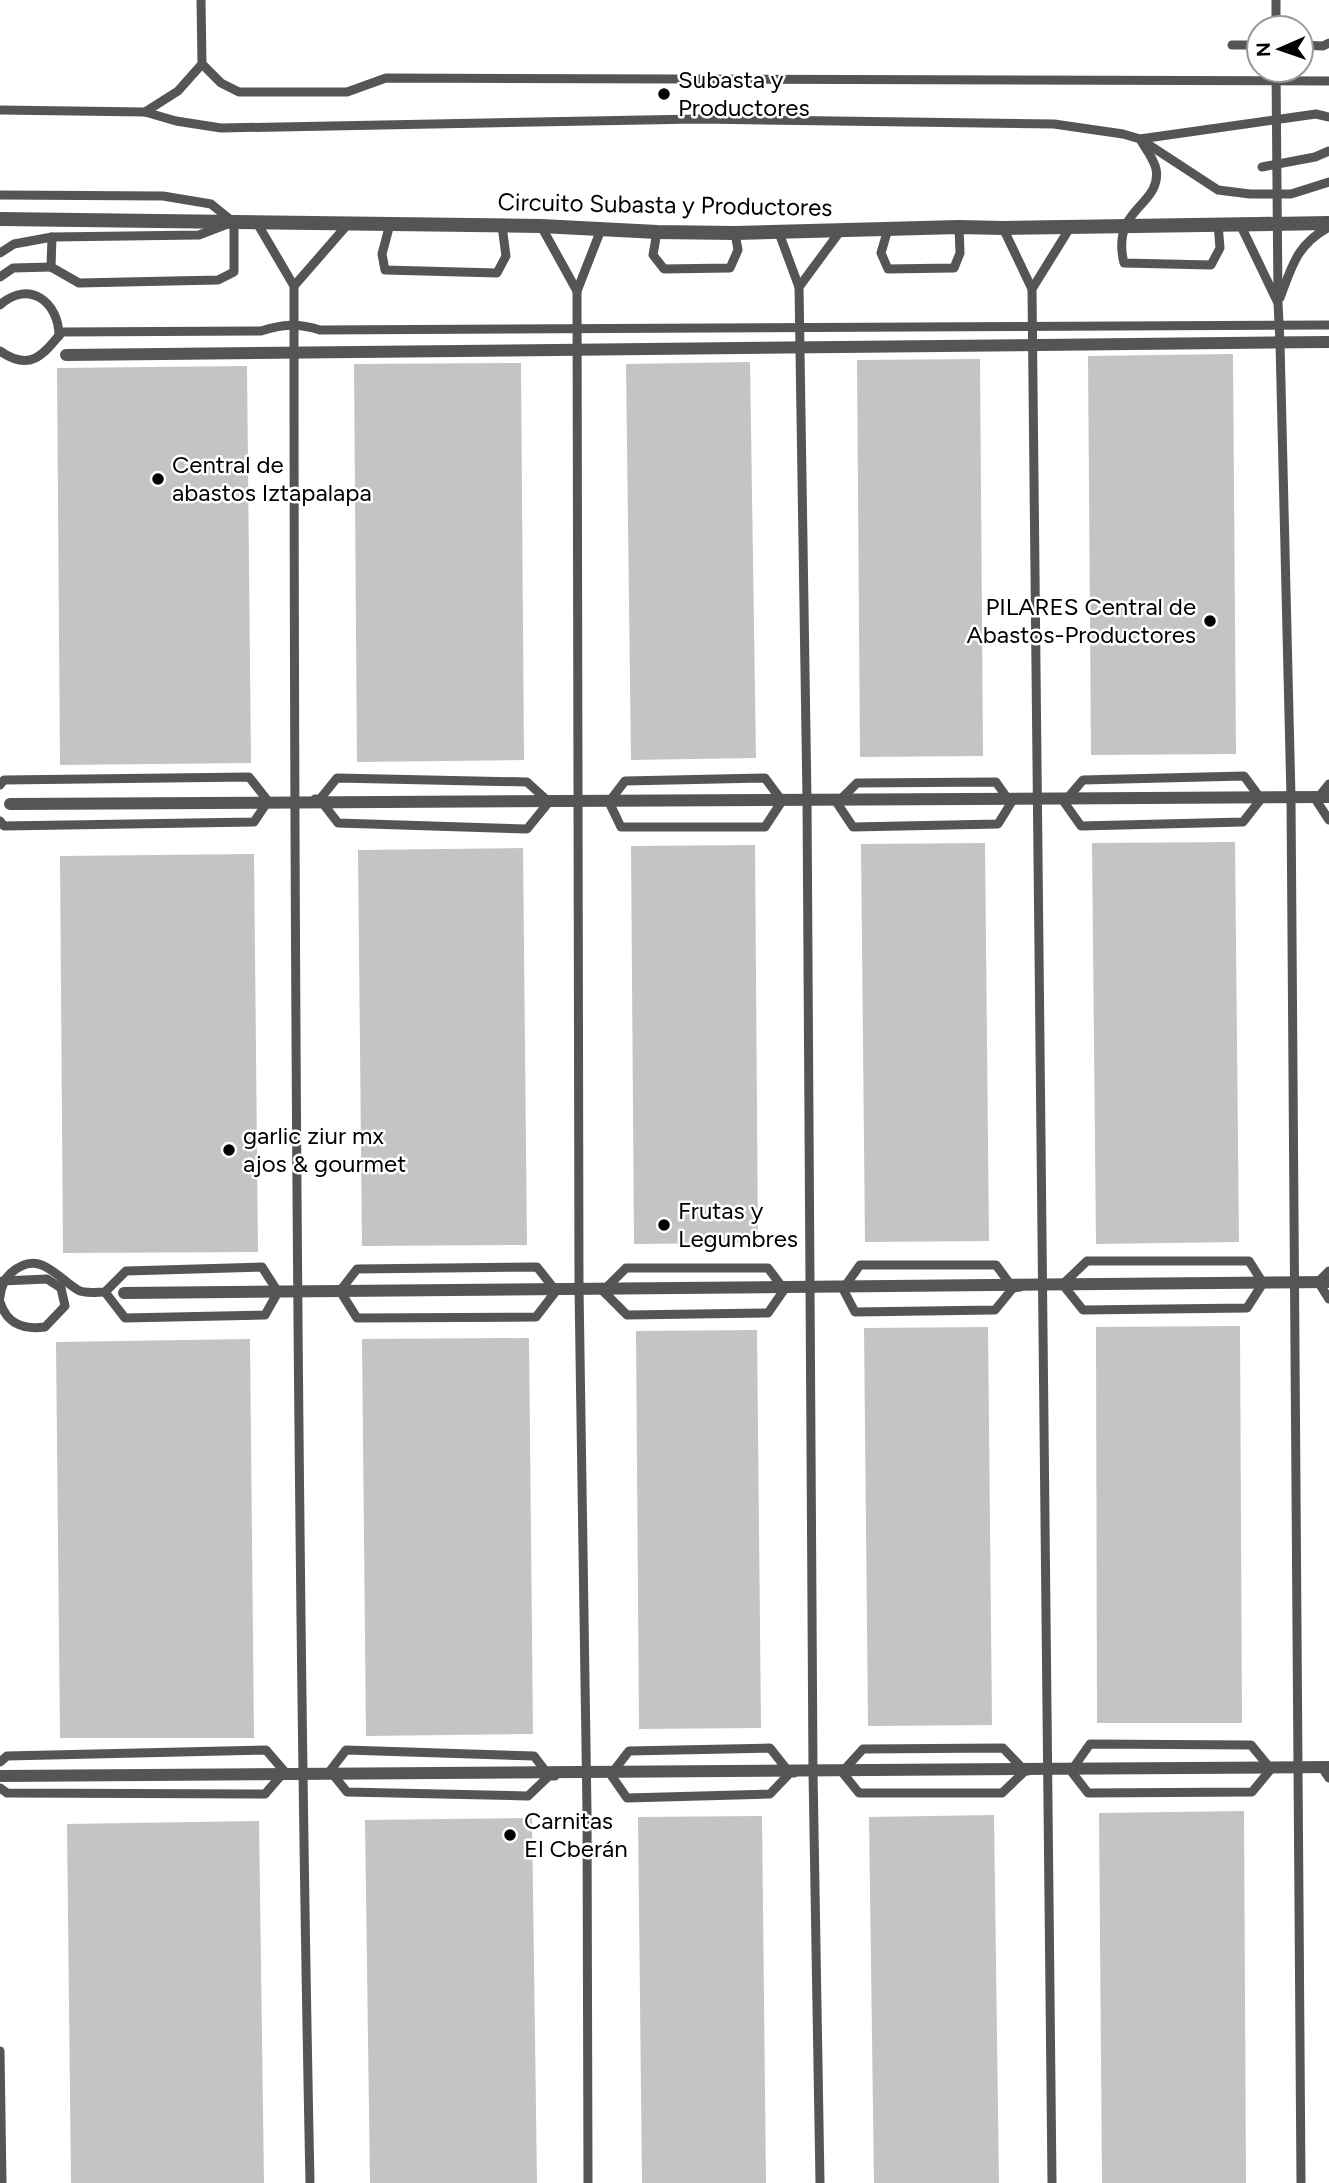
<svg xmlns="http://www.w3.org/2000/svg" width="1329" height="2183" viewBox="0 0 1329 2183" font-family="Figtree,sans-serif">
  <style>
    .building { fill: #c4c4c4 }
    .lines { fill: none; stroke-linecap: round; stroke-linejoin: round }
    .service { stroke: #555; stroke-width: 9 }
    .pedestrian { stroke: #555; stroke-width: 12 }
    .minor { stroke: #555; stroke-width: 14 }
    .poi-dot { fill: #000; stroke: #fff; stroke-width: 2.5 }
    .labels { text-anchor: middle; stroke-width: 5; stroke-linejoin: round; paint-order: stroke }
    .poi-label { font-size: 24px; fill: #000; stroke: #fff; text-anchor: start }
    .street-label { font-size: 24px; fill: #000; stroke: #fff }
  </style>
  <rect width="100%" height="100%" fill="#fff"/>
  <g class="building">
    <polygon points="1233,354 1236,754 1091,755 1088,356"/>
    <polygon points="980,359 983,756 860,757 857,360"/>
    <polygon points="750,362 756,758 631,760 626,364"/>
    <polygon points="521,363 524,760 357,762 354,364"/>
    <polygon points="247,366 251,763 60,765 57,368"/>
    <polygon points="1235,842 1239,1242 1096,1244 1092,843"/>
    <polygon points="985,843 989,1241 865,1242 861,844"/>
    <polygon points="755,845 758,1243 634,1244 631,846"/>
    <polygon points="523,848 527,1245 362,1246 358,850"/>
    <polygon points="254,854 258,1252 63,1253 60,856"/>
    <polygon points="1240,1326 1242,1723 1097,1723 1096,1327"/>
    <polygon points="988,1327 992,1725 868,1726 864,1328"/>
    <polygon points="757,1330 761,1728 639,1729 636,1331"/>
    <polygon points="529,1338 533,1734 366,1736 362,1339"/>
    <polygon points="250,1339 254,1738 60,1738 56,1342"/>
    <polygon points="1244,1811 1246,2183 1102,2183 1099,1813"/>
    <polygon points="994,1815 999,2183 874,2183 869,1817"/>
    <polygon points="762,1816 766,2183 642,2183 638,1817"/>
    <polygon points="532,1818 537,2183 370,2183 365,1820"/>
    <polygon points="259,1821 264,2183 71,2183 67,1824"/>
  </g>
  <g class="lines">
    <g class="service">
      <polyline points="1276,0 1276,28"/>
      <polyline points="1232,45 1259,45"/>
      <polyline points="1301,45 1323,46 1329,43"/>
      <polyline points="202,64 221,83 239,92 347,92 386,78 1329,81"/>
      <polyline points="1276,70 1278,299"/>
      <path d="M0,110L145,112L176,121L221,128L698,119L1054,124L1123,134L1140,139C1145,148 1154,159 1156,169C1161,194 1135,205 1126,225C1120,238 1121,251 1124,263L1211,265L1220,248L1218,224"/>
      <polyline points="145,112 178,91 202,64 201,0"/>
      <polyline points="1329,117 1316,114 1140,139 1218,190 1250,194 1291,194 1329,182"/>
      <polyline points="1262,167 1315,157 1329,151"/>
      <polyline points="0,195 163,196 211,204 232,221"/>
      <path d="M257,223L294,286C294,919 297,1551 310,2183"/>
      <polyline points="390,224 382,254 385,270 497,273 506,256 502,226"/>
      <polyline points="1240,224 1278,303 1280,343 1291,797 1301,2183"/>
      <polyline points="541,226 577,291"/>
      <polyline points="1003,228 1032,289 1052,2183"/>
      <polyline points="888,229 881,253 888,269 954,268 960,253 959,227"/>
      <polyline points="657,232 653,255 664,269 730,268 738,250 735,233"/>
      <polyline points="779,233 799,287 807,799 813,1771 820,2183"/>
      <polyline points="52,237 51,267 79,283 218,280 234,272 234,222"/>
      <polyline points="0,253 14,244 52,237 199,235 225,225"/>
      <polyline points="0,277 13,268 51,267"/>
      <polyline points="294,286 348,224"/>
      <polyline points="799,287 841,230"/>
      <polyline points="1032,289 1071,226"/>
      <path d="M1280,298C1292,266 1297,244 1329,227"/>
      <path d="M0,305C29,279 59,302 59,336"/>
      <path d="M0,351C30,372 43,355 62,332L261,331C283,324 298,323 320,330L1329,325"/>
      <polyline points="0,785 4,780 249,777 268,801"/>
      <polyline points="315,799 320,799 337,778 527,782 549,802"/>
      <polyline points="1317,799 1329,784"/>
      <polyline points="1316,800 1329,820"/>
      <polyline points="321,801 338,823 527,829 549,802"/>
      <polyline points="839,801 857,783 996,782 1010,802"/>
      <polyline points="1065,801 1083,780 1244,776 1261,799"/>
      <polyline points="609,802 621,827 765,827 782,801"/>
      <polyline points="609,802 625,781 765,778 782,801"/>
      <polyline points="1064,802 1081,826 1243,822 1261,799"/>
      <polyline points="837,803 853,827 998,824 1011,803"/>
      <polyline points="0,821 4,826 254,822 268,801"/>
      <polyline points="1317,1283 1329,1271"/>
      <polyline points="1319,1283 1329,1299"/>
      <polyline points="1062,1285 1087,1261 1249,1261 1263,1283"/>
      <polyline points="1063,1285 1083,1310 1247,1308 1263,1283"/>
      <polyline points="843,1289 855,1312 995,1310 1013,1288 1020,1287"/>
      <polyline points="843,1289 860,1265 996,1265 1013,1288"/>
      <polyline points="340,1291 357,1318 536,1317 556,1291"/>
      <polyline points="340,1291 357,1269 537,1267 556,1291"/>
      <polyline points="603,1291 626,1268 768,1268 783,1288"/>
      <polyline points="603,1291 627,1315 768,1313 784,1290"/>
      <polyline points="105,1292 125,1318 265,1315 278,1292"/>
      <path d="M0,1297C1,1287 4,1279 11,1273C39,1248 56,1277 78,1290C84,1294 97,1292 105,1292L126,1271L262,1267L278,1292"/>
      <path d="M0,1302C7,1324 23,1330 45,1327L65,1306L61,1288L47,1279L2,1281"/>
      <polyline points="0,1762 7,1756 266,1750 285,1772"/>
      <polyline points="1323,1769 1329,1778"/>
      <polyline points="330,1771 346,1750 534,1756 547,1773"/>
      <polyline points="843,1771 863,1749 1003,1748 1025,1771"/>
      <polyline points="1071,1771 1090,1744 1251,1745 1271,1769"/>
      <polyline points="1071,1771 1088,1793 1252,1792 1271,1769"/>
      <polyline points="331,1772 347,1792 528,1796 549,1776 555,1776"/>
      <polyline points="842,1772 859,1793 1002,1793 1025,1771 1028,1771"/>
      <polyline points="612,1773 629,1751 770,1748 789,1772"/>
      <polyline points="611,1775 627,1798 770,1794 790,1773 794,1773"/>
      <polyline points="0,1788 7,1793 265,1794 284,1772"/>
      <polyline points="0,2051 2,2183"/>
      <polyline points="588,2183 587,1812 579,1288 577,291 602,227"/>
    </g>
    <g class="pedestrian">
      <polyline points="66,355 1329,342"/>
      <polyline points="10,804 1329,797"/>
      <polyline points="124,1293 1329,1282"/>
      <polyline points="0,1776 1329,1767"/>
    </g>
    <polyline class="minor" points="0,219 541,226 657,232 735,233 959,227 1003,228 1329,223"/>
  </g>
  <g class="poi-dot">
    <circle cx="664" cy="94" r="7"/>
    <circle cx="158" cy="479" r="7"/>
    <circle cx="1210" cy="621" r="7"/>
    <circle cx="229" cy="1150" r="7"/>
    <circle cx="664" cy="1225" r="7"/>
    <circle cx="510" cy="1835" r="7"/>
  </g>
  <g class="labels">
    <g class="poi-label">
      <text x="678" y="88">Subasta y<tspan x="678" dy="28">Productores</tspan></text>
      <text x="172" y="473">Central de<tspan x="172" dy="28">abastos Iztapalapa</tspan></text>
      <text x="1196" y="615" text-anchor="end">PILARES Central de<tspan x="1196" dy="28">Abastos-Productores</tspan></text>
      <text x="243" y="1144">garlic ziur mx<tspan x="243" dy="28">ajos &amp; gourmet</tspan></text>
      <text x="678" y="1219">Frutas y<tspan x="678" dy="28">Legumbres</tspan></text>
      <text x="524" y="1829">Carnitas<tspan x="524" dy="28">El Cberán</tspan></text>
    </g>
    <g class="street-label">
      <text transform="translate(665 205) rotate(1)" y="8">Circuito Subasta y Productores</text>
    </g>
  </g>
  <g transform="translate(1280 49) rotate(268)"><circle r="33" fill="#ffffff" stroke="#999999" stroke-width="2"/>
  <path d="M0-5L12 26L0 18L-12 26Z" fill="#000000"/>
  <text y="-10" font-size="19" font-weight="bold" text-anchor="middle" fill="#000000">N</text>
  </g>
</svg>
